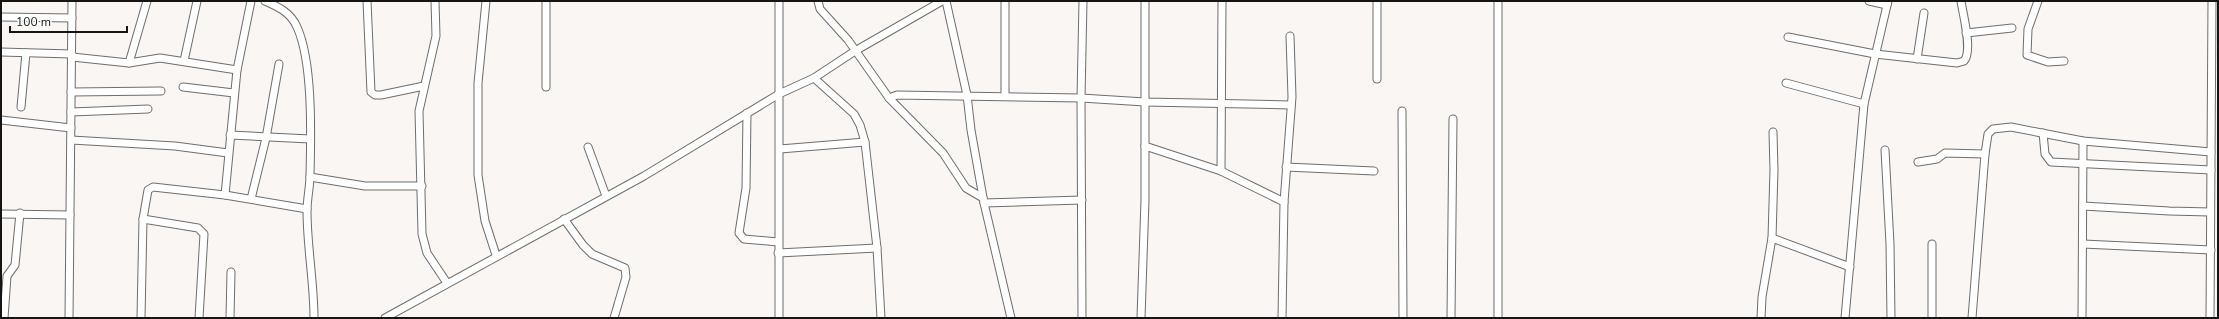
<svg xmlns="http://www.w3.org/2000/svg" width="2219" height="319" viewBox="0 0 2219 319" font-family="'Nunito Sans',sans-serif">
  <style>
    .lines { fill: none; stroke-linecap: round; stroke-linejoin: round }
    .street-casing { stroke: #706d6b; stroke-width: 9 }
    .street { stroke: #fff; stroke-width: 7 }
  </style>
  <rect width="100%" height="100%" fill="#faf6f4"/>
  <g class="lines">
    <g class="street-casing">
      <g id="street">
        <path d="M265,1C279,7 291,13 297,27C313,62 311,135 310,175C310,187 307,199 307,211C307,247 314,282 314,318"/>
        <polyline points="367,1 371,92 375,95 381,95 424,86"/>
        <polyline points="435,1 436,36 419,111 422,234 427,253 447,283"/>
        <polyline points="486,1 478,83 478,175 485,221 496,255"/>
        <polyline points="546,1 546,87"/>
        <polyline points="818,1 820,9 848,40 889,98 943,153 966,188 983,198"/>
        <polyline points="946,1 967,95 971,130 984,203 1011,318"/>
        <polyline points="1377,1 1377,79"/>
        <polyline points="1869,1 1887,5"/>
        <polyline points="2038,1 2028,29 2027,55 2048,62 2064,61"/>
        <polyline points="1,17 72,18"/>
        <polyline points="1966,33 2012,28"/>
        <path d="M1788,37L1875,54L1957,63L1964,61C1973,51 1963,15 1961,1"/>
        <polyline points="1,52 72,54"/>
        <polyline points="72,57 129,63 160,58 237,70"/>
        <polyline points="1917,59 1924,13"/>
        <polyline points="184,61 197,1"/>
        <polyline points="129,63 147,1"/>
        <polyline points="814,78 854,114 860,125 865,142 877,248 881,318"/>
        <polyline points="1786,83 1864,104"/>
        <polyline points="183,87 234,93"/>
        <polyline points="71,92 161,91"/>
        <polyline points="1005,96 1005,1"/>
        <polyline points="889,98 897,95 1081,98 1145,102 1291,105"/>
        <polyline points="21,107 26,53"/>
        <polyline points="1402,111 1403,318"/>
        <polyline points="71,112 148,109"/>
        <polyline points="747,113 746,188 739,233 744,239 778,242"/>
        <polyline points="1,120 71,128"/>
        <polyline points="2043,133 2045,154 2051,162 2211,170"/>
        <polyline points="230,135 310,139"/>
        <polyline points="71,140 175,146 228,153"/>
        <polyline points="1145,146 1221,171 1284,202 1282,318"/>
        <polyline points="588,147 606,196"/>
        <polyline points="780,149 865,142"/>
        <polyline points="1885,150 1890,244 1891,318"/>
        <polyline points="1918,162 1937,159 1945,153 1985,154"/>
        <polyline points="1286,167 1374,171"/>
        <polyline points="1221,171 1222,1"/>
        <polyline points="310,177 365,186 422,186"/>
        <polyline points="225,195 237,70 251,1"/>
        <polyline points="251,199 266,138 279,64"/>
        <polyline points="1284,202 1292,97 1290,36"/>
        <polyline points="984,203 1082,200"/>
        <polyline points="2083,206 2169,211 2210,212"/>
        <polyline points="1,214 70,215"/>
        <polyline points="143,219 198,228 204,234 199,318"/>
        <polyline points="564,219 583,245 592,254 625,268 626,277 614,318"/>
        <polyline points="1772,238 1850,267"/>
        <polyline points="2083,244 2211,250"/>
        <polyline points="778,253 877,248"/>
        <polyline points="4,318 7,276 15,265 20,213"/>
        <polyline points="69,318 72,1"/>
        <polyline points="141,318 143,219 148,190 153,187 225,195 307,209"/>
        <polyline points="230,318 231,272"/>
        <polyline points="385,318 644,176 779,94 814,78 855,51 942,1"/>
        <polyline points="779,318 779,1"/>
        <polyline points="1082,318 1081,98 1083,1"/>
        <polyline points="1141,318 1145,200 1145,1"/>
        <polyline points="1451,318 1453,119"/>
        <polyline points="1498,318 1498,1"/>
        <polyline points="1761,318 1762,297 1772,238 1774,170 1773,132"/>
        <polyline points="1845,318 1864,104 1888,1"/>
        <polyline points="1932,318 1932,244"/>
        <polyline points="1972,318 1985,154 1988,134 1993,129 2011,127 2083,141 2211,152"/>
        <polyline points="2082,318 2083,141"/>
        <polyline points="2210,318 2212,1"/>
      </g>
    </g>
    <use href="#street" class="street"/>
  </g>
  <rect width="2219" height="319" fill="none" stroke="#161514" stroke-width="4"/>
  <path d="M10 26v6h117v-6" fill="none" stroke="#161514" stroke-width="2"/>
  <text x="16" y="26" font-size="12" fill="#161514" stroke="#ffffff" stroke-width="3" paint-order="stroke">100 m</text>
</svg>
